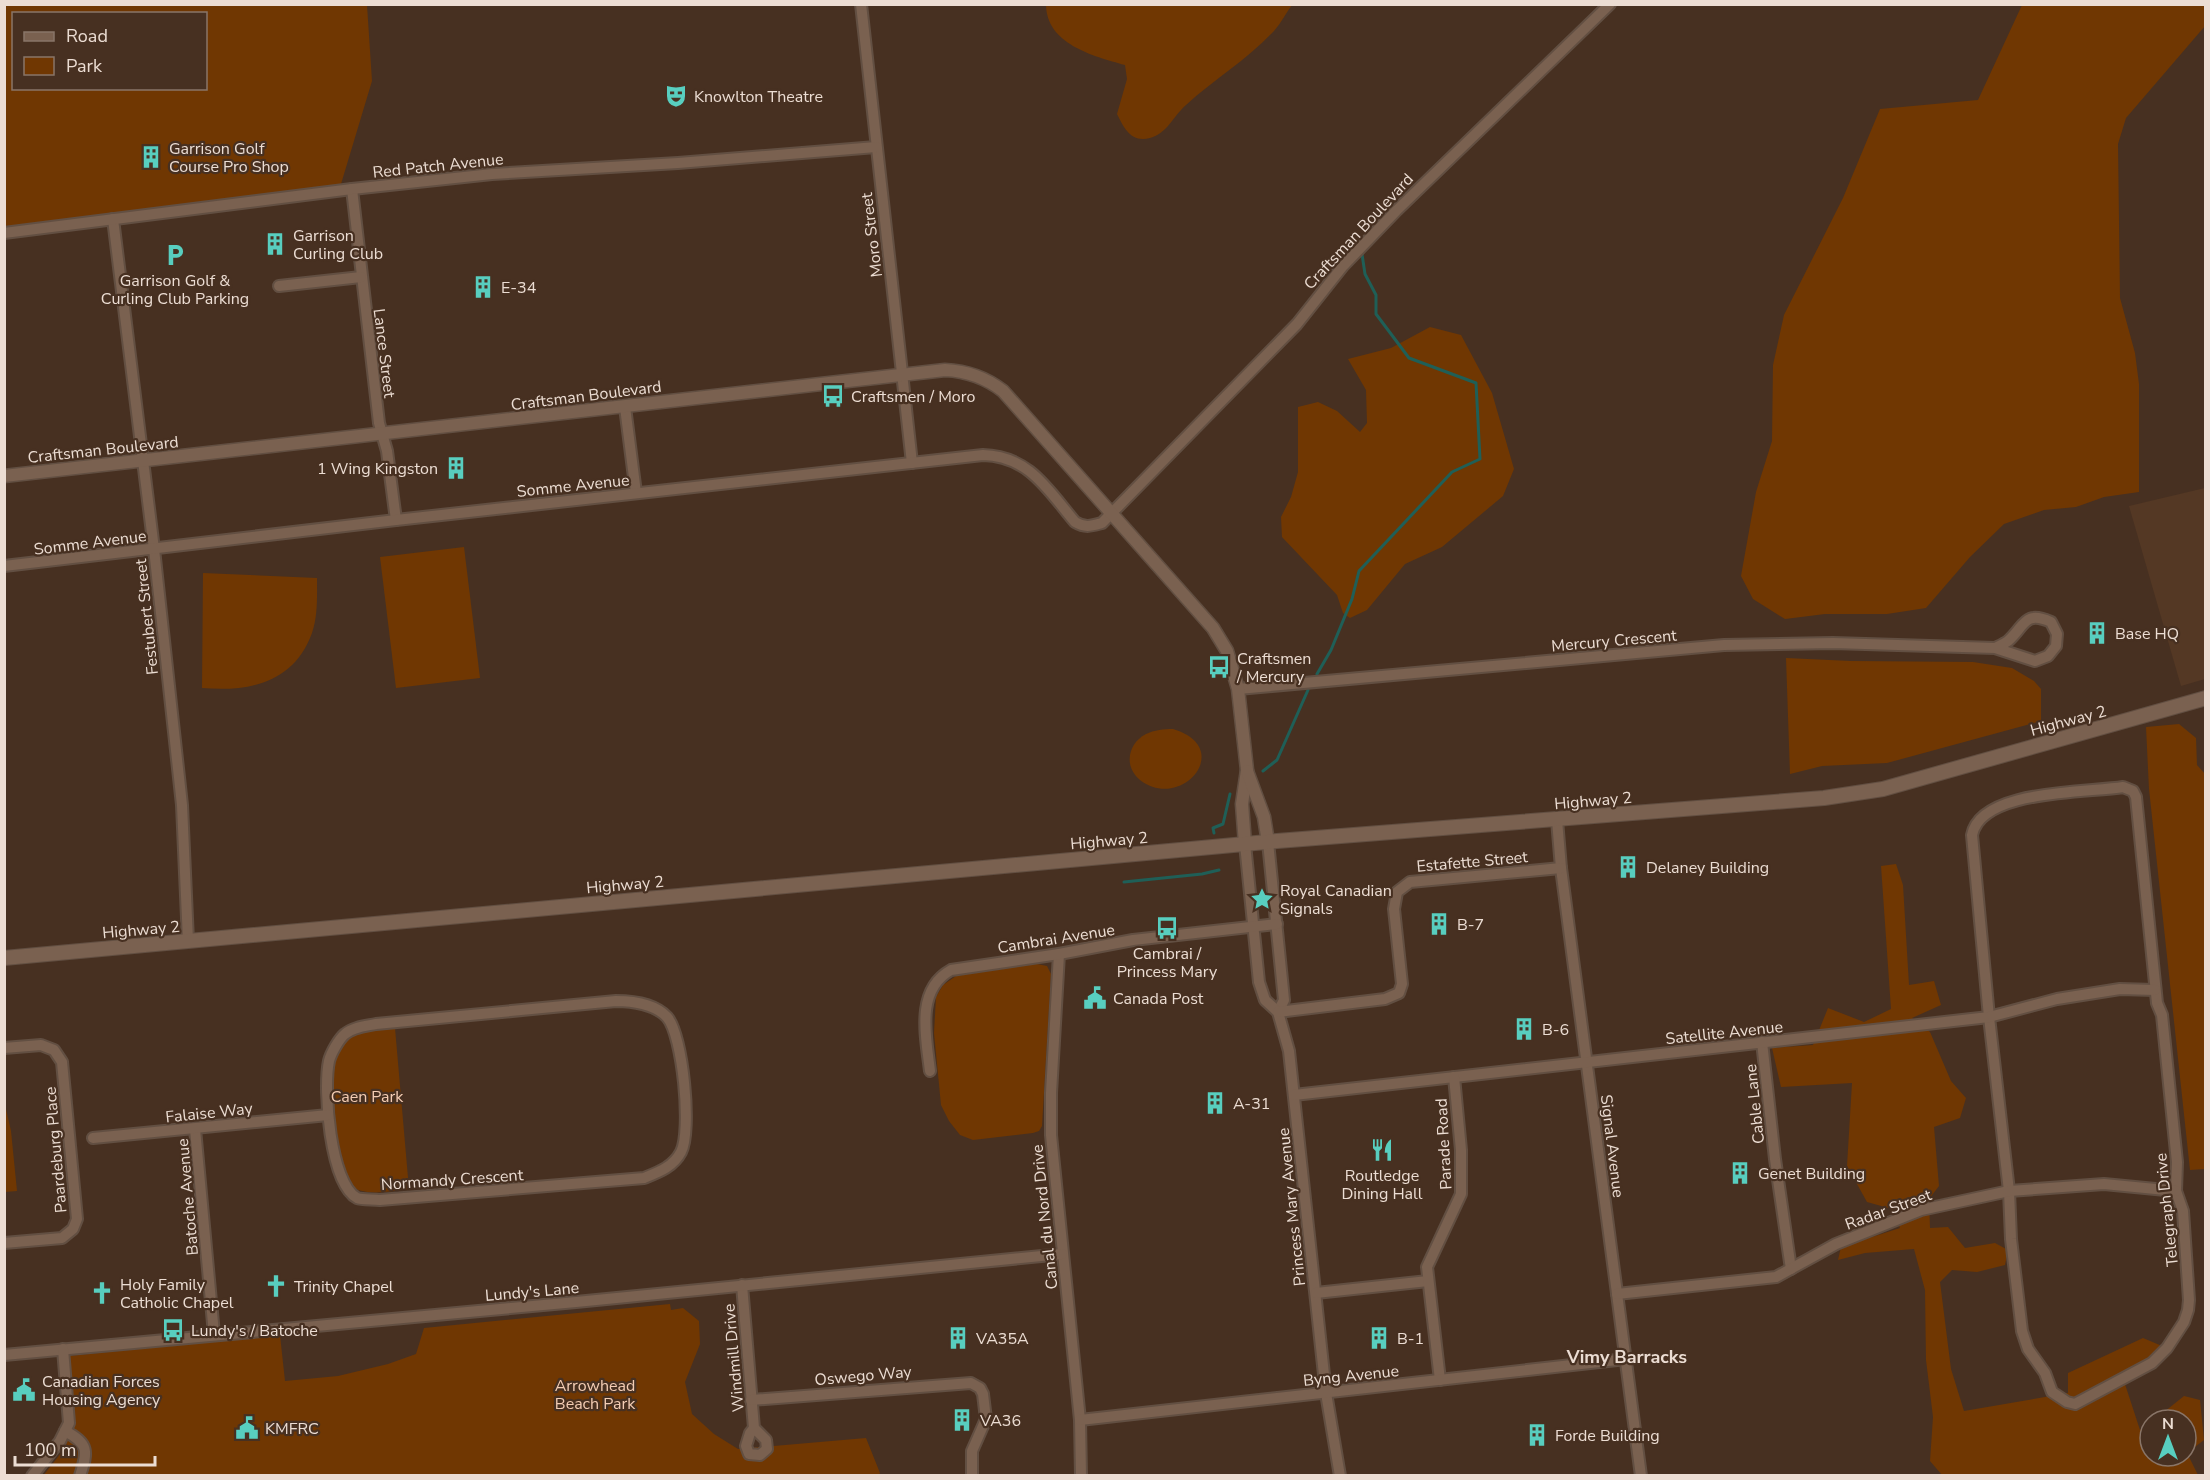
<svg xmlns="http://www.w3.org/2000/svg" width="2210" height="1480" viewBox="0 0 2210 1480" font-family="'Nunito Sans',sans-serif">
  <style>
    .built { fill: #543824 }
    .green { fill: #703702; fill-rule: evenodd }
    .lines { fill: none; stroke-linecap: round; stroke-linejoin: round }
    .stream { stroke: #1f5f57; stroke-width: 3 }
    .minor-casing { stroke: #624f42; stroke-width: 14 }
    .tertiary-casing { stroke: #624f42; stroke-width: 15 }
    .secondary-casing { stroke: #624f42; stroke-width: 16 }
    .minor { stroke: #7a6150; stroke-width: 10 }
    .tertiary { stroke: #7a6150; stroke-width: 12 }
    .secondary { stroke: #7a6150; stroke-width: 14 }
    .labels { text-anchor: middle; stroke-width: 4.5; stroke-linejoin: round; paint-order: stroke }
    .poi-label { font-size: 16px; fill: #ecddd3; stroke: #473021; text-anchor: start }
    .street-label { font-size: 16px; fill: #ecddd3; stroke: #473021 }
    .park-label { font-size: 16px; fill: #f4cdb4; stroke: #473021 }
    .neighbourhood-label { font-size: 18px; font-weight: bold; fill: #ecddd3; stroke: #473021 }
  </style>
  <rect width="100%" height="100%" fill="#473021"/>
  <polygon class="built" points="2205,488 2205,679 2181,686 2129,506"/>
  <g class="green">
    <path d="M1046,4H1292V5C1286,13 1281,23 1274,31C1248,59 1215,79 1186,105C1174,115 1167,134 1150,138C1131,143 1124,128 1117,114L1127,79L1125,65C1093,56 1046,44 1046,4Z"/>
    <path d="M5,5H367L372,81L338,194L5,227ZM14,14H206V88H14Z"/>
    <polygon points="2022,5 2205,5 2205,26 2126,118 2118,144 2120,298 2135,353 2139,384 2139,492 2104,497 2076,507 2044,510 2004,524 1970,557 1926,608 1887,614 1825,614 1785,619 1753,599 1741,576 1756,492 1772,441 1773,365 1784,315 1843,198 1880,109 1978,100"/>
    <polygon points="1430,327 1461,335 1492,393 1514,469 1503,496 1442,547 1405,564 1367,610 1350,618 1343,613 1337,595 1282,537 1281,517 1291,497 1298,472 1298,407 1318,402 1337,411 1360,432 1367,423 1366,390 1348,359 1391,348"/>
    <polygon points="464,547 480,678 396,688 380,557"/>
    <path d="M203,573L317,578C317,596 318,616 312,633C294,683 249,692 202,688Z"/>
    <polygon points="1786,658 1851,661 1973,662 2012,668 2034,681 2041,689 2041,721 1887,763 1822,766 1790,774"/>
    <polygon points="2179,724 2196,738 2197,765 2205,774 2205,1169 2190,1170 2149,789 2146,727"/>
    <path d="M1173,729C1236,748 1181,812 1140,780C1124,767 1127,744 1146,734C1154,730 1164,729 1173,729Z"/>
    <polygon points="1896,864 1903,885 1909,985 1934,981 1941,1005 1912,1018 1930,1032 1951,1081 1966,1098 1960,1118 1934,1127 1939,1186 1929,1199 1930,1228 1948,1227 1965,1248 1995,1243 2008,1250 2005,1265 1977,1272 1952,1270 1940,1282 1951,1369 1964,1411 2068,1393 2068,1373 2143,1338 2162,1346 2123,1378 2140,1430 2150,1423 2150,1456 2186,1456 2186,1420 2154,1420 2184,1396 2200,1400 2204,1440 2187,1453 2198,1475 1942,1475 1930,1461 1933,1417 1926,1360 1925,1290 1914,1249 1865,1253 1838,1260 1841,1247 1900,1228 1892,1209 1867,1202 1847,1166 1852,1083 1781,1087 1772,1048 1813,1045 1828,1008 1864,1022 1891,1009 1881,866"/>
    <polygon points="1037,964 1047,966 1051,974 1042,1126 1039,1131 1033,1133 973,1140 960,1135 949,1121 941,1105 934,1033 936,997 943,985 956,976"/>
    <path d="M395,1028L409,1189C390,1191 362,1198 347,1183C336,1172 327,1061 336,1047C347,1029 376,1030 395,1028Z"/>
    <polygon points="4,1100 11,1131 17,1191 5,1192"/>
    <polygon points="670,1304 671,1310 683,1308 699,1321 700,1344 685,1382 692,1414 714,1434 738,1449 866,1438 880,1473 878,1476 43,1476 65,1448 73,1423 69,1356 280,1335 285,1381 338,1376 388,1364 416,1354 424,1328"/>
  </g>
  <g class="lines">
    <g class="stream">
      <polyline points="1317,674 1331,650 1352,599 1359,571 1452,472 1480,459 1476,383 1409,358 1376,314 1376,295 1365,274 1362,254"/>
      <polyline points="1263,771 1277,760 1308,690"/>
      <polyline points="1214,833 1213,828 1223,824 1230,794"/>
      <polyline points="1124,882 1202,874 1219,870"/>
    </g>
    <g class="minor-casing">
      <g id="minor">
        <polyline points="861,4 912,463"/>
        <polyline points="352,189 379,423 387,451 396,520"/>
        <polyline points="113,219 154,549 182,805 188,941"/>
        <polyline points="4,233 352,189 492,174 678,163 876,147"/>
        <polyline points="279,286 361,277"/>
        <polyline points="625,407 636,493"/>
        <path d="M4,566L396,520L983,455C1029,456 1048,490 1075,522C1085,528 1091,526 1102,523L1297,324L1343,266L1397,210L1610,4"/>
        <path d="M1238,689L1724,645L1833,643L1995,648L2035,661L2048,656L2056,646L2057,634L2051,622C2024,610 2025,626 2008,641C2004,644 1999,646 1995,648"/>
        <path d="M2123,787L2133,791L2136,797L2157,1003L2162,1015L2177,1162L2176,1191L2183,1211L2189,1300L2188,1310L2184,1322L2167,1348L2152,1363L2075,1404L2067,1402L2052,1392L2045,1373L2028,1349L2022,1331L2011,1239L2009,1191L1989,1017L1972,835C1981,789 2087,793 2123,787Z"/>
        <polyline points="1557,820 1561,868 1641,1476"/>
        <polyline points="1268,842 1284,1000 1278,1012"/>
        <polyline points="1245,844 1259,982 1265,1000 1278,1012 1289,1051 1326,1393 1340,1476"/>
        <polyline points="1059,954 1051,1093 1051,1135 1080,1420 1081,1476"/>
        <path d="M616,1001C632,1001 655,1004 667,1017C683,1035 692,1131 681,1152C673,1167 659,1172 644,1178L380,1200C373,1199 362,1200 357,1198C330,1183 323,1089 329,1061C331,1053 339,1039 345,1034C353,1027 367,1026 376,1024Z"/>
        <polyline points="1278,1012 1385,999 1399,993 1402,984 1394,909 1397,892 1410,882 1561,868"/>
        <polyline points="1762,1042 1775,1159 1791,1269"/>
        <polyline points="4,1048 41,1045 54,1050 62,1062 77,1219 73,1229 62,1238 4,1243"/>
        <path d="M930,1071C926,1037 915,990 951,970L1059,954L1133,940L1277,924"/>
        <polyline points="1294,1095 1989,1017 2057,999 2120,989 2155,990"/>
        <polyline points="195,1129 214,1334"/>
        <polyline points="93,1138 328,1115"/>
        <polyline points="742,1285 754,1428 750,1433 746,1446 749,1454 760,1455 767,1449 766,1440 754,1428"/>
        <polyline points="1316,1293 1428,1281"/>
        <polyline points="1617,1294 1776,1277 1836,1244 1921,1210 2009,1191 2104,1184 2176,1191"/>
        <polyline points="4,1355 576,1302 1062,1254"/>
        <polyline points="1440,1380 1427,1267 1461,1194 1461,1150 1454,1077"/>
        <polyline points="751,1400 971,1383 980,1388 983,1394 986,1419 972,1451 972,1476"/>
        <polyline points="1080,1420 1626,1359"/>
        <path d="M65,1431C89,1444 88,1451 80,1476"/>
        <polyline points="32,1476 60,1441 69,1423 63,1349"/>
      </g>
    </g>
    <g class="tertiary-casing">
      <g id="tertiary">
        <path d="M4,476L945,370C967,371 985,377 1003,391L1213,628L1227,651L1238,689L1247,770L1242,804L1245,844"/>
        <polyline points="1247,771 1264,817 1268,842"/>
      </g>
    </g>
    <g class="secondary-casing">
      <polyline id="secondary" points="4,958 1277,841 1824,798 1883,789 2206,698"/>
    </g>
    <use href="#minor" class="minor"/>
    <use href="#tertiary" class="tertiary"/>
    <use href="#secondary" class="secondary"/>
  </g>
  <defs>
    <g id="theatre-bare" transform="scale(1.8)"><path d="M-5-5.5Q0-4 5-5.5V0Q5 5 0 6Q-5 5-5 0ZM-3.3-2.5H-1v1.5H-3.3ZM1-2.5H3.3v1.5H1ZM-2.8 1Q0 5.5 2.8 1Z" fill="#58cebf" stroke="#473021" stroke-width="2.5" paint-order="stroke"/></g>
    <g id="building-bare" transform="scale(1.8)"><path d="M-4-6H4V6H1V3H-1V6H-4ZM-2.5-4.3h1.7v1.8h-1.7ZM.8-4.3h1.7v1.8H.8ZM-2.5-1h1.7V.8h-1.7ZM.8-1h1.7V.8H.8Z" fill="#58cebf" stroke="#473021" stroke-width="2.5" paint-order="stroke"/></g>
    <g id="parking-bare" transform="scale(1.8)"><path d="M-3.5-5.5H1a3.5 3.5 0 0 1 0 7H-1V5.5H-3.5ZM-1-3.4V-.6H.8a1.4 1.4 0 0 0 0-2.8Z" fill="#58cebf" stroke="#473021" stroke-width="2.5" paint-order="stroke"/></g>
    <g id="bus-bare" transform="scale(1.8)"><path d="M-5-6H5V4H4V6H2V4H-2V6H-4V4H-5ZM-3.5-4V0h7V-4ZM-3.5 1.2v1.5H-2V1.2ZM2 1.2v1.5H3.5V1.2Z" fill="#58cebf" stroke="#473021" stroke-width="2.5" paint-order="stroke"/></g>
    <g id="sight-bare" transform="scale(1.8)"><path d="M0-6L1.8-2.2L6-1.7L2.9 1.2L3.7 5.4L0 3.3L-3.7 5.4L-2.9 1.2L-6-1.7L-1.8-2.2Z" fill="#58cebf" stroke="#473021" stroke-width="2.5" paint-order="stroke"/></g>
    <g id="civic-bare" transform="scale(1.8)"><path d="M-.6-6.5H3V-4.5H.6V-3L4-1V1h2V6H-6V1h2V-1L-.6-3ZM-1.2 2.5V6h2.4V2.5Z" fill="#58cebf" stroke="#473021" stroke-width="2.5" paint-order="stroke"/></g>
    <g id="restaurant-bare" transform="scale(1.8)"><path d="M-5-6h1v4h1v-4h1v4h1v-4h1v5L-1.5 .5V6h-2V.5L-5-1ZM5-6V6H3V1.5H1.5Q1.5-4 5-6Z" fill="#58cebf" stroke="#473021" stroke-width="2.5" paint-order="stroke"/></g>
    <g id="church-bare" transform="scale(1.8)"><path d="M-1.2-6h2.4v3.5h3.3v2.4h-3.3V6h-2.4V-.1h-3.3v-2.4h3.3Z" fill="#58cebf" stroke="#473021" stroke-width="2.5" paint-order="stroke"/></g>
  </defs>
  <g fill-rule="evenodd">
    <use href="#theatre-bare" x="676" y="96"/>
    <use href="#building-bare" x="151" y="157"/>
    <use href="#building-bare" x="275" y="244"/>
    <use href="#parking-bare" x="175" y="255"/>
    <use href="#building-bare" x="483" y="287"/>
    <use href="#bus-bare" x="833" y="396"/>
    <use href="#building-bare" x="456" y="468"/>
    <use href="#building-bare" x="2097" y="633"/>
    <use href="#bus-bare" x="1219" y="667"/>
    <use href="#building-bare" x="1628" y="867"/>
    <use href="#sight-bare" x="1262" y="899"/>
    <use href="#building-bare" x="1439" y="924"/>
    <use href="#bus-bare" x="1167" y="928"/>
    <use href="#civic-bare" x="1095" y="998"/>
    <use href="#building-bare" x="1524" y="1029"/>
    <use href="#building-bare" x="1215" y="1103"/>
    <use href="#restaurant-bare" x="1382" y="1150"/>
    <use href="#building-bare" x="1740" y="1173"/>
    <use href="#church-bare" x="276" y="1286"/>
    <use href="#church-bare" x="102" y="1293"/>
    <use href="#bus-bare" x="173" y="1330"/>
    <use href="#building-bare" x="958" y="1338"/>
    <use href="#building-bare" x="1379" y="1338"/>
    <use href="#civic-bare" x="24" y="1390"/>
    <use href="#building-bare" x="962" y="1420"/>
    <use href="#civic-bare" x="247" y="1428"/>
    <use href="#building-bare" x="1537" y="1435"/>
  </g>
  <g class="labels">
    <g class="poi-label">
      <text x="694" y="102">Knowlton Theatre</text>
      <text x="169" y="154">Garrison Golf<tspan x="169" dy="18">Course Pro Shop</tspan></text>
      <text x="293" y="241">Garrison<tspan x="293" dy="18">Curling Club</tspan></text>
      <text x="175" y="286" text-anchor="middle">Garrison Golf &amp;<tspan x="175" dy="18">Curling Club Parking</tspan></text>
      <text x="501" y="293">E-34</text>
      <text x="851" y="402">Craftsmen / Moro</text>
      <text x="438" y="474" text-anchor="end">1 Wing Kingston</text>
      <text x="2115" y="639">Base HQ</text>
      <text x="1237" y="664">Craftsmen<tspan x="1237" dy="18">/ Mercury</tspan></text>
      <text x="1646" y="873">Delaney Building</text>
      <text x="1280" y="896">Royal Canadian<tspan x="1280" dy="18">Signals</tspan></text>
      <text x="1457" y="930">B-7</text>
      <text x="1167" y="959" text-anchor="middle">Cambrai /<tspan x="1167" dy="18">Princess Mary</tspan></text>
      <text x="1113" y="1004">Canada Post</text>
      <text x="1542" y="1035">B-6</text>
      <text x="1233" y="1109">A-31</text>
      <text x="1758" y="1179">Genet Building</text>
      <text x="1382" y="1181" text-anchor="middle">Routledge<tspan x="1382" dy="18">Dining Hall</tspan></text>
      <text x="120" y="1290">Holy Family<tspan x="120" dy="18">Catholic Chapel</tspan></text>
      <text x="294" y="1292">Trinity Chapel</text>
      <text x="191" y="1336">Lundy's / Batoche</text>
      <text x="976" y="1344">VA35A</text>
      <text x="1397" y="1344">B-1</text>
      <text x="42" y="1387">Canadian Forces<tspan x="42" dy="18">Housing Agency</tspan></text>
      <text x="980" y="1426">VA36</text>
      <text x="265" y="1434">KMFRC</text>
      <text x="1555" y="1441">Forde Building</text>
    </g>
    <g class="street-label">
      <text transform="translate(438 165) rotate(-6)" y="6">Red Patch Avenue</text>
      <text transform="translate(1358 231) rotate(-47)" y="6">Craftsman Boulevard</text>
      <text transform="translate(871 235) rotate(-97)" y="6">Moro Street</text>
      <text transform="translate(385 353) rotate(83)" y="6">Lance Street</text>
      <text transform="translate(586 395) rotate(-7)" y="6">Craftsman Boulevard</text>
      <text transform="translate(103 449) rotate(-6)" y="6">Craftsman Boulevard</text>
      <text transform="translate(573 485) rotate(-6)" y="6">Somme Avenue</text>
      <text transform="translate(90 542) rotate(-7)" y="6">Somme Avenue</text>
      <text transform="translate(146 617) rotate(-96)" y="6">Festubert Street</text>
      <text transform="translate(1614 640) rotate(-5)" y="6">Mercury Crescent</text>
      <text transform="translate(2068 720) rotate(-15)" y="6">Highway 2</text>
      <text transform="translate(1593 800) rotate(-5)" y="6">Highway 2</text>
      <text transform="translate(1109 840) rotate(-5)" y="6">Highway 2</text>
      <text transform="translate(1472 861) rotate(-5)" y="6">Estafette Street</text>
      <text transform="translate(625 884) rotate(-5)" y="6">Highway 2</text>
      <text transform="translate(141 929) rotate(-5)" y="6">Highway 2</text>
      <text transform="translate(1056 938) rotate(-9)" y="6">Cambrai Avenue</text>
      <text transform="translate(1724 1032) rotate(-6)" y="6">Satellite Avenue</text>
      <text transform="translate(1754 1104) rotate(-96)" y="6">Cable Lane</text>
      <text transform="translate(209 1112) rotate(-6)" y="6">Falaise Way</text>
      <text transform="translate(1443 1144) rotate(-93)" y="6">Parade Road</text>
      <text transform="translate(1613 1146) rotate(83)" y="6">Signal Avenue</text>
      <text transform="translate(55 1150) rotate(-95)" y="6">Paardeburg Place</text>
      <text transform="translate(452 1179) rotate(-4)" y="6">Normandy Crescent</text>
      <text transform="translate(187 1197) rotate(-95)" y="6">Batoche Avenue</text>
      <text transform="translate(1291 1207) rotate(-96)" y="6">Princess Mary Avenue</text>
      <text transform="translate(1888 1209) rotate(-20)" y="6">Radar Street</text>
      <text transform="translate(2166 1210) rotate(-96)" y="6">Telegraph Drive</text>
      <text transform="translate(1044 1217) rotate(-96)" y="6">Canal du Nord Drive</text>
      <text transform="translate(532 1291) rotate(-5)" y="6">Lundy's Lane</text>
      <text transform="translate(733 1358) rotate(-95)" y="6">Windmill Drive</text>
      <text transform="translate(863 1375) rotate(-5)" y="6">Oswego Way</text>
      <text transform="translate(1351 1375) rotate(-6)" y="6">Byng Avenue</text>
    </g>
    <g class="park-label">
      <text x="367" y="1102">Caen Park</text>
      <text x="595" y="1391">Arrowhead<tspan x="595" dy="18">Beach Park</tspan></text>
    </g>
    <g class="neighbourhood-label">
      <text x="1627" y="1363">Vimy Barracks</text>
    </g>
  </g>
  <rect width="2210" height="1480" fill="none" stroke="#ecddd3" stroke-width="12"/>
  <rect x="12" y="12" width="195" height="78" fill="#473021" stroke="#897568" stroke-width="1.5"/>
  <rect x="24" y="32" width="30" height="9" fill="#7a6150" stroke="#897568" stroke-width="1.5"/>
  <text x="66" y="42" font-size="18" fill="#ecddd3">Road</text>
  <rect x="24" y="57" width="30" height="18" fill="#703702" stroke="#897568" stroke-width="1.5"/>
  <text x="66" y="72" font-size="18" fill="#ecddd3">Park</text>
  <g transform="translate(2168 1438)"><circle r="28" fill="#473021" stroke="#897568" stroke-width="1.5"/>
  <path d="M0-4.5L10 22L0 15L-10 22Z" fill="#58cebf"/>
  <text y="-9" font-size="16" font-weight="bold" text-anchor="middle" fill="#ecddd3">N</text>
  </g>
  <path d="M15 1456v9h140v-9" fill="none" stroke="#ecddd3" stroke-width="3"/>
  <text x="24" y="1456" font-size="18" fill="#ecddd3" stroke="#473021" stroke-width="4.5" paint-order="stroke">100 m</text>
</svg>
